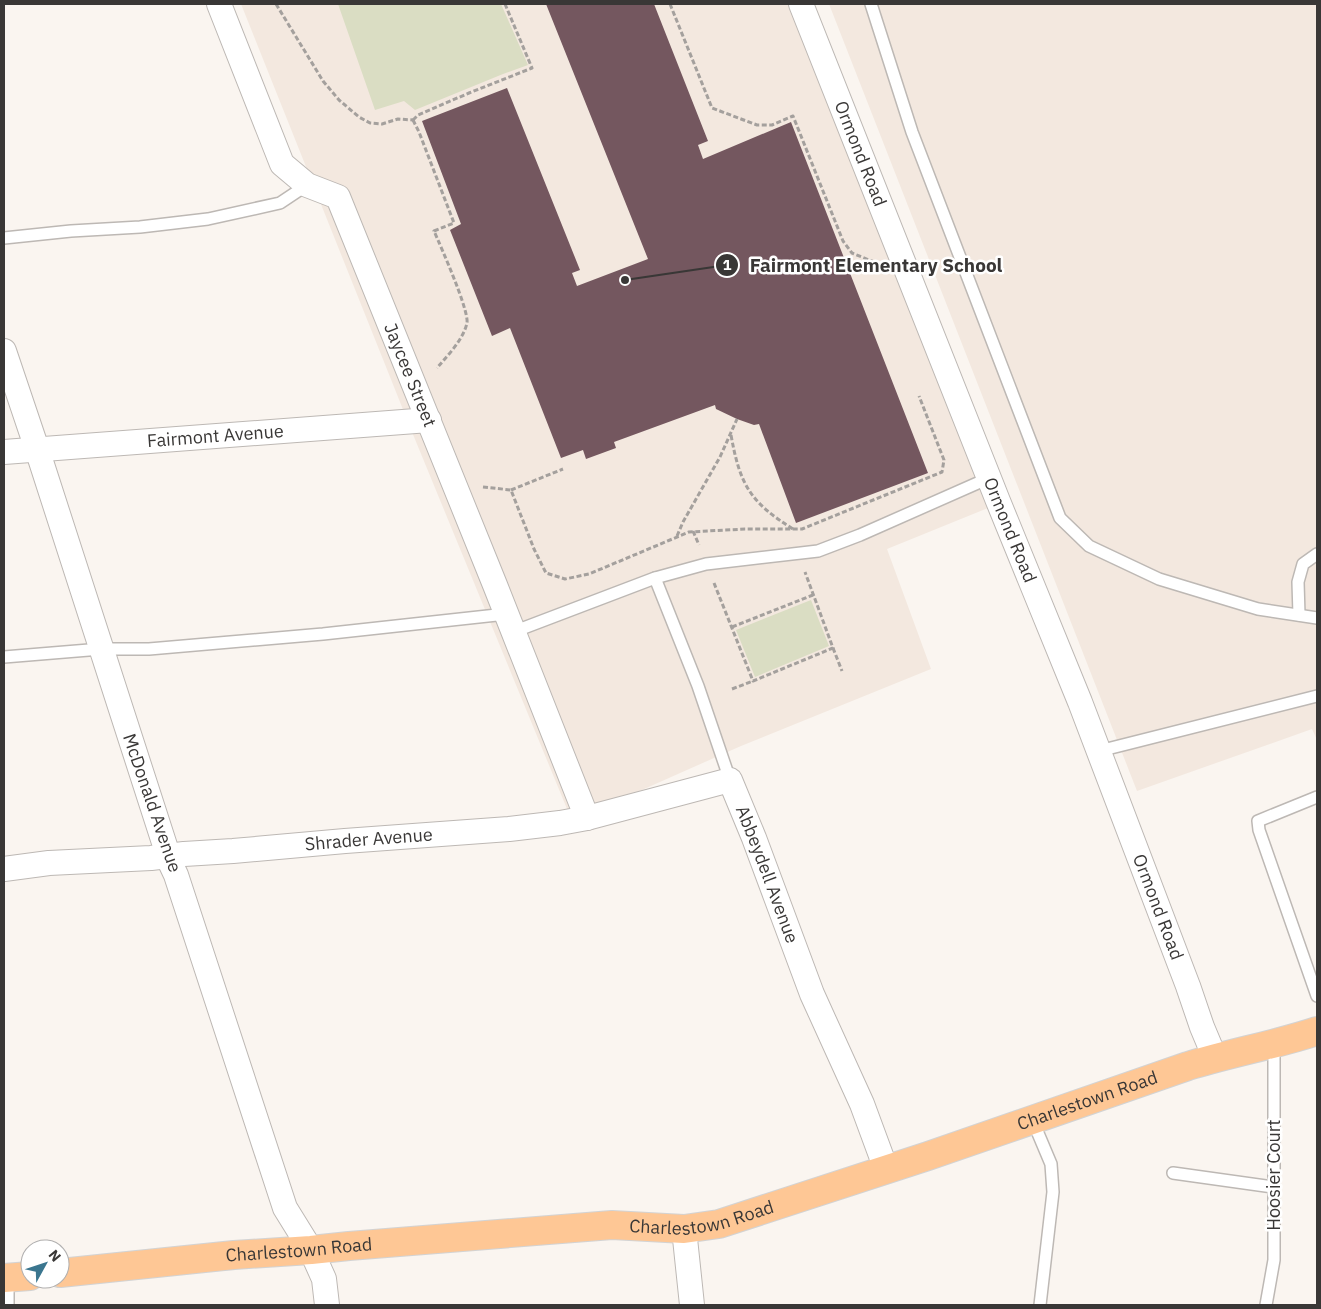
<svg xmlns="http://www.w3.org/2000/svg" width="1321" height="1309" viewBox="0 0 1321 1309" font-family="'IBM Plex Sans',sans-serif">
  <style>
    .built { fill: #f3e8df }
    .green { fill: #daddc3 }
    .building { fill: #74575f }
    .lines { fill: none; stroke-linecap: round; stroke-linejoin: round }
    .service-casing { stroke: #bdb8b4; stroke-width: 14 }
    .minor-casing { stroke: #bdb8b4; stroke-width: 26 }
    .primary-casing { stroke: #d3d3d3; stroke-width: 30 }
    .path { stroke: #a4a09d; stroke-width: 3; stroke-dasharray: 5 2.5; stroke-linecap: butt }
    .service { stroke: #fff; stroke-width: 11 }
    .minor { stroke: #fff; stroke-width: 24 }
    .primary { stroke: #fec795; stroke-width: 28 }
    .labels { text-anchor: middle; stroke-width: 5; stroke-linejoin: round; paint-order: stroke }
    .street-label { font-size: 18px; fill: #393736; stroke: #fff }
    .leader { fill: none; stroke: #393736; stroke-width: 2 }
    .callout-dot { fill: #393736; stroke: #fff; stroke-width: 2 }
    .mark-label { font-size: 15px; text-anchor: middle; font-weight: bold; fill: #fff }
    .callout-label { font-size: 19px; text-anchor: middle; font-weight: bold; fill: #393736; stroke: #fff; stroke-width: 5; stroke-linejoin: round; paint-order: stroke }
  </style>
  <rect width="100%" height="100%" fill="#faf5f0"/>
  <g class="built">
    <polygon points="241,4 789,4 840,128 988,508 887,549 931,669 741,746 572,821 412,432"/>
    <polygon points="829,4 1317,4 1317,740 1312,729 1137,791"/>
  </g>
  <g class="green">
    <polygon points="338,4 501,4 528,65 503,74 415,110 404,101 375,110"/>
    <polygon points="811,600 829,646 755,677 736,630"/>
  </g>
  <polygon class="building" points="546,4 654,4 708,141 698,145 703,159 791,122 928,473 796,523 759,424 754,425 737,419 716,409 715,405 614,442 616,448 586,459 583,450 561,458 510,328 492,336 450,230 461,224 422,121 507,88 580,270 572,273 577,286 648,259"/>
  <g class="lines">
    <g class="service-casing">
      <g id="service">
        <polyline points="871,4 912,132 1060,518 1089,546 1159,579 1258,609 1317,618"/>
        <polyline points="4,238 71,231 140,227 208,219 280,203 307,185"/>
        <polyline points="655,578 698,686 730,780"/>
        <polyline points="1299,615 1298,582 1303,564 1317,554"/>
        <polyline points="513,632 655,578 706,564 818,551 860,535 989,478"/>
        <polyline points="4,657 101,649 149,649 323,634 506,614"/>
        <polyline points="1099,751 1317,696"/>
        <polyline points="1317,797 1258,821 1259,830 1317,996"/>
        <polyline points="1032,1119 1051,1164 1053,1192 1040,1305"/>
        <polyline points="1173,1173 1273,1187"/>
        <polyline points="8,1278 8,1305"/>
        <polyline points="1266,1305 1274,1260 1274,1044"/>
      </g>
    </g>
    <g class="minor-casing">
      <g id="minor">
        <path id="s1" d="M219,4L282,164L307,185L338,197L495,585L587,818"/>
        <path id="s2" d="M801,4L998,501L1080,702L1188,986L1202,1027L1215,1058"/>
        <polyline points="4,351 37,449 158,824 168,855 168,858 176,875 285,1208 311,1250 324,1279 327,1305"/>
        <path id="s3" d="M4,452L429,420"/>
        <path id="s4" d="M4,869L49,863L151,858L184,854L233,851L345,841L509,829L560,823L587,818L730,780L754,838L812,994L862,1104L886,1169"/>
        <polyline points="684,1229 692,1305"/>
      </g>
    </g>
    <g class="primary-casing">
      <g id="primary">
        <path id="s5" d="M60,1273L234,1255L311,1250L349,1246L612,1225L684,1229L719,1224L928,1156L1188,1066C1230,1053 1275,1045 1317,1031"/>
        <polyline points="4,1278 30,1276"/>
      </g>
    </g>
    <g class="path">
      <polyline points="276,4 323,81 339,100 359,117 370,123 382,124 398,119 413,120"/>
      <polyline points="670,4 712,108 757,125 772,125 793,116 843,241 852,253 874,262"/>
      <path d="M413,120L419,132L454,223L434,231C441,247 469,310 467,323C463,340 448,355 437,368"/>
      <polyline points="413,120 418,115 469,93 532,68 505,4"/>
      <path d="M731,435C740,485 750,502 793,529"/>
      <polyline points="483,487 511,490 534,549 546,573 565,579 589,574 689,532 745,529 802,529 942,472 944,460 919,396"/>
      <polyline points="511,490 563,469"/>
      <polyline points="693,531 699,545"/>
      <polyline points="677,536 683,522 720,457 737,419"/>
      <polyline points="714,583 753,681 833,648 805,572"/>
      <polyline points="732,627 813,595"/>
      <polyline points="833,648 842,671"/>
      <polyline points="732,689 753,681"/>
    </g>
    <use href="#service" class="service"/>
    <use href="#minor" class="minor"/>
    <use href="#primary" class="primary"/>
  </g>
  <g class="labels">
    <g class="street-label">
      <text dy="6" stroke="none"><textPath href="#s2" startOffset="161">Ormond Road</textPath></text>
      <text dy="6" stroke="none"><textPath href="#s1" startOffset="430">Jaycee Street</textPath></text>
      <text dy="6" stroke="none"><textPath href="#s3" startOffset="212">Fairmont Avenue</textPath></text>
      <text dy="6" stroke="none"><textPath href="#s2" startOffset="566">Ormond Road</textPath></text>
      <text transform="translate(152 803) rotate(71)" y="6">McDonald Avenue</text>
      <text dy="6" stroke="none"><textPath href="#s4" startOffset="366">Shrader Avenue</textPath></text>
      <text dy="6" stroke="none"><textPath href="#s4" startOffset="835">Abbeydell Avenue</textPath></text>
      <text dy="6" stroke="none"><textPath href="#s2" startOffset="971">Ormond Road</textPath></text>
      <text dy="6" stroke="none"><textPath href="#s5" startOffset="1050">Charlestown Road</textPath></text>
      <text transform="translate(1274 1175) rotate(-90)" y="6">Hoosier Court</text>
      <text dy="6" stroke="none"><textPath href="#s5" startOffset="645">Charlestown Road</textPath></text>
      <text dy="6" stroke="none"><textPath href="#s5" startOffset="240">Charlestown Road</textPath></text>
    </g>
  </g>
  <path class="leader" d="M625 280L727 265"/>
  <g class="callout-dot">
    <circle cx="625" cy="280" r="5"/>
    <circle cx="727" cy="265" r="12"/>
  </g>
  <g class="mark-label">
    <text x="727" y="270">1</text>
  </g>
  <g class="callout-label">
    <text x="876" y="272">Fairmont Elementary School</text>
  </g>
  <rect width="1321" height="1309" fill="none" stroke="#393736" stroke-width="10"/>
  <g transform="translate(45 1264) rotate(50)"><circle r="24" fill="#ffffff" stroke="#b0afaf"/>
  <path d="M0-4L9 19L0 12L-9 19Z" fill="#3b768f"/>
  <text y="-8" font-size="14" font-weight="bold" text-anchor="middle" fill="#393736">N</text>
  </g>
</svg>
